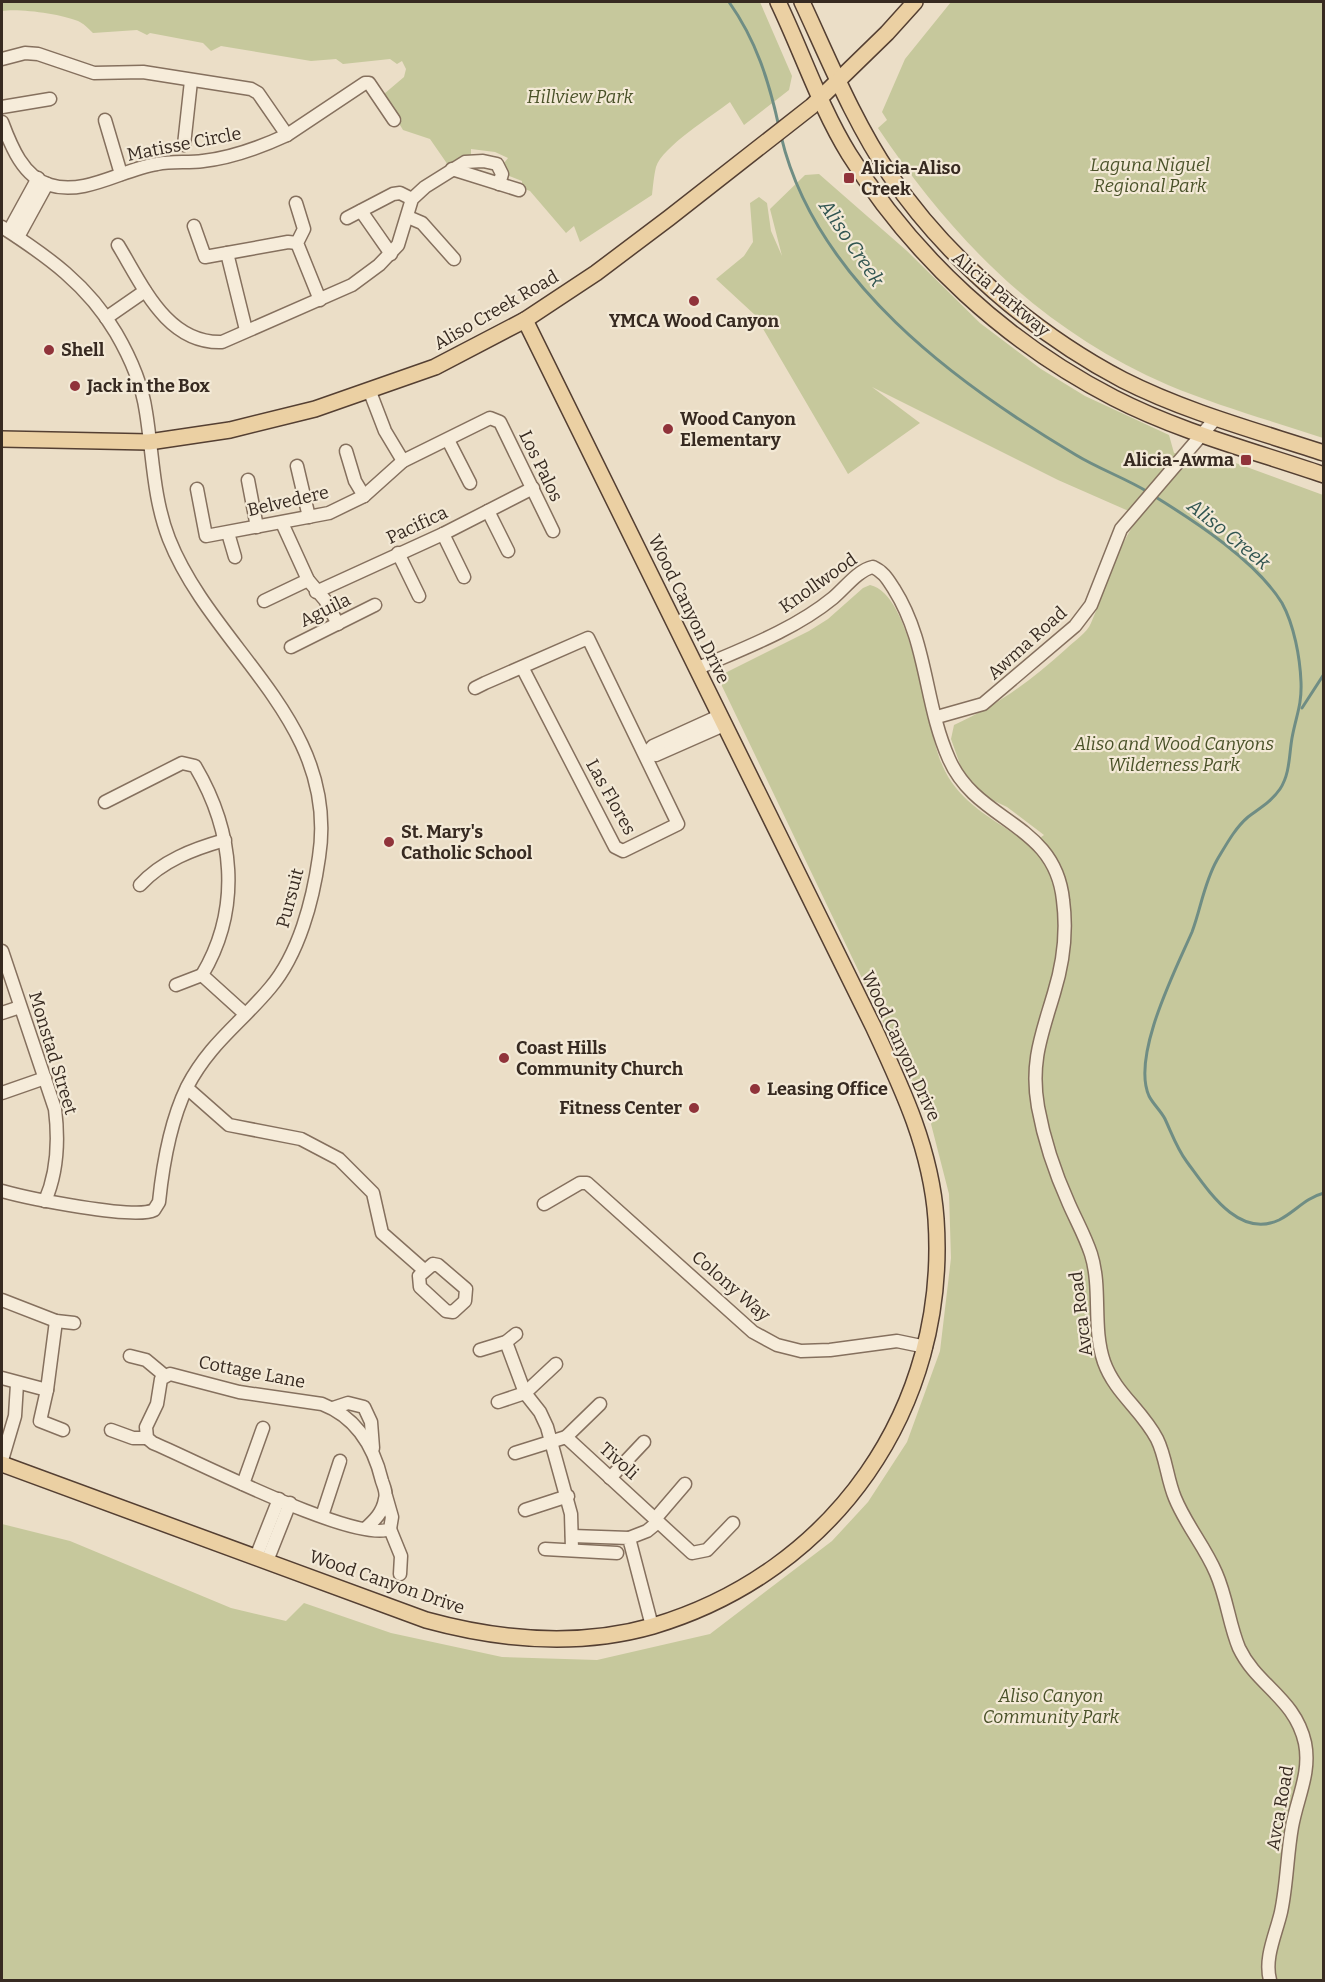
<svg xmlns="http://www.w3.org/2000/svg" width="1325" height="1982" viewBox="0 0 1325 1982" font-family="Bitter,serif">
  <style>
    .green { fill: #c6c89c }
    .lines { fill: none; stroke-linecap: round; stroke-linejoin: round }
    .stream { stroke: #6f8d84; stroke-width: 3 }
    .minor-casing { stroke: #85705e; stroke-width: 15 }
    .major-casing { stroke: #543f32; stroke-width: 18 }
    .minor { stroke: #f6ecda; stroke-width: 12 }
    .major { stroke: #ebd0a3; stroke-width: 15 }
    .poi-dot { fill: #90333a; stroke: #f3e9d6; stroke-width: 2 }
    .labels { text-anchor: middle; stroke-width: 4.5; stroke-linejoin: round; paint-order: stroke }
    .park-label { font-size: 18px; font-style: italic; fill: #4a5229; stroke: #f3e9d6 }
    .street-label { font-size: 18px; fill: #372a21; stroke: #f3e9d6 }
    .poi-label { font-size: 18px; font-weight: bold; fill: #372a21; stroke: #f3e9d6; text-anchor: start }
    .water-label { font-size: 20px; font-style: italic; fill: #315551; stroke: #f3e9d6 }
  </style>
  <rect width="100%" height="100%" fill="#ebdec7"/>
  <g class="green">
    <path d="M2,2H760L792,76L789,90L744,125L730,102C712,116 662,147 656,167C654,175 653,186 652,195L580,242L574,226L566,233L530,191L522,188V181L507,175L504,163L508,158L495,152L471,149V156L448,165L430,139L403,130L397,120L399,117L384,94L404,77L406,69L402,61L397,64L390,59L343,64L336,59L311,61L221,46L211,51L203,43L150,33L147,35L137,30L93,33C89,29 83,23 78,21C61,14 19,8 2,11Z"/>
    <path d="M951,2H1323V438C1272,421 1218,406 1168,385C1041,330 954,241 878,128L887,120L882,112L905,59Z"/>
    <path d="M819,174L907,251L980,323L1041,369L1085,396L1169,435L1174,453L1197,457L1211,454L1323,495V1980H2V1524L70,1541L231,1608L286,1621L304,1603L391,1633L502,1657L597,1660L710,1634L832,1541L868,1502L907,1442L940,1351L951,1258L949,1194L930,1120L721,684L725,673L809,631L828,619L863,588L870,585C915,595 924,731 945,771C963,807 1000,822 1030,845L1044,835L1007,807L986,797L962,770L951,739L954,725C998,705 1029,682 1066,649C1074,641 1087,633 1091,623C1106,589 1116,547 1140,516L1058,480L872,387L920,423L848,474L755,315L716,279L744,256L753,242L750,203L759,197L767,203L771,231L782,256L770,209L805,175Z"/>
  </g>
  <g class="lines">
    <g class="stream">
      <path d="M729,2C756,40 769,81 779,127"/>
      <path d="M781,136C815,280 955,383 1076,455C1099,469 1125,478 1148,492"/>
      <polyline points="1324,295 1324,337"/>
      <path d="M1154,496C1196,522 1256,561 1282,603C1294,625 1300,657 1301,682C1302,705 1296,716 1292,738C1289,755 1290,774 1280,789C1271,802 1260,808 1248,817C1235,828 1226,845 1217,860C1204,883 1201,908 1192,932C1176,969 1131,1056 1149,1096C1153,1104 1161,1111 1165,1119C1172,1134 1177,1149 1187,1162C1208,1190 1238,1239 1279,1220C1295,1212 1305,1198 1324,1193"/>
      <polyline points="1302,708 1324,674"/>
    </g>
    <g class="minor-casing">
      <g id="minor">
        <path d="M2,59L25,53L38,54L94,73L143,72L251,89L258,93L287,135C261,147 231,158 203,161C188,163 172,161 157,164C123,169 85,196 50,185C23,177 11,146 2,122"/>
        <polyline points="2,107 50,99"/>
        <polyline points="105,120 121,174"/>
        <polyline points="287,135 365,83 369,83 394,120"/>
        <polyline points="184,145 191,81"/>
        <polyline points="452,169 519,190"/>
        <polyline points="296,203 304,229 297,243 320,300"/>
        <polyline points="361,211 391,254"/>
        <polyline points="408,217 422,223 454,259"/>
        <polyline points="347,218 393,194 400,193 412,199"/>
        <polyline points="194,226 205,257 288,242 297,243"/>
        <path d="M2,227C47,256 88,285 116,333C130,357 142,384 146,412C153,455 153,498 169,539C213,650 340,722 319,857C313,900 299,954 270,988C240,1024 210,1043 187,1087C170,1122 163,1163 159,1202L154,1210C135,1220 27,1198 2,1191"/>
        <polyline points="9,231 38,178"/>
        <polyline points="18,237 47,184"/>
        <path d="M118,245C143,286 167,344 222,342L352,285L379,265L398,245L412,199L425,187L465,162L483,161L497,164L502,174L499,184"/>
        <polyline points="227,253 246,330"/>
        <polyline points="106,318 145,291"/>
        <polyline points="370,392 385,431 403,461"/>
        <polyline points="448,440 470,483"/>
        <polyline points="346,451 355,481 364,496"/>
        <polyline points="297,466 309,517"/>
        <polyline points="248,480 257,527"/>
        <polyline points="197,489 206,536 329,513 364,496 403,461 490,418 500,422 553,531"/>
        <polyline points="488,511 508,551"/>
        <polyline points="282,523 308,580 325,600 338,624"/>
        <polyline points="228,533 235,557"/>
        <polyline points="443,534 464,577"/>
        <polyline points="398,553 419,596"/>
        <polyline points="316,592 443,534 533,488"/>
        <polyline points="264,601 308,580"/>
        <polyline points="291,647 375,605"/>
        <path d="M696,669C742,649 794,630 833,598C845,588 858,570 873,567C884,572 888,580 894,589C928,643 924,703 949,759C977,823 1055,822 1063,900C1067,930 1063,964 1054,993C1042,1034 1030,1062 1038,1107C1044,1140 1055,1173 1069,1204C1076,1220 1085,1236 1091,1254C1102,1289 1092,1327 1104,1362C1115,1393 1142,1410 1157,1439C1166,1457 1167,1479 1175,1498C1186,1525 1205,1547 1216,1573C1227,1598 1229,1624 1239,1648C1257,1686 1295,1698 1305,1743C1311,1773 1297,1798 1292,1827C1287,1855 1287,1884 1281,1912C1276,1934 1264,1958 1270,1980"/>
        <polyline points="475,688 485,683 588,638 678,824 623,851 615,847 522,667"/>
        <polyline points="937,717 983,704 1075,626 1091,605 1121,529 1216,418"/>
        <polyline points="646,754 656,755 724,725"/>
        <polyline points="646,754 653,746 719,716"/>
        <path d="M105,802L182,763L195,766C234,832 242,908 202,975L244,1013"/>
        <path d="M140,885C162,861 193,849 225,840"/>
        <path d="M2,951L55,1109C59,1141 58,1171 45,1201"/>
        <polyline points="176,985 202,975"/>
        <polyline points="2,1013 20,1007"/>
        <polyline points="187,1088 229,1125 301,1139 339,1159 373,1193 382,1233 424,1270"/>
        <polyline points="2,1093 45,1078"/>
        <polyline points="544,1204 580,1183 587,1183 753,1332 777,1345 801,1351 830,1350 897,1341 926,1347"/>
        <polygon points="433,1264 438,1265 466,1289 465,1301 453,1312 446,1311 420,1287 419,1276"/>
        <polyline points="2,1300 56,1321 74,1323"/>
        <polyline points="506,1342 525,1393 540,1412 547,1427 571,1514 572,1549"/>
        <polyline points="480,1350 506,1342 516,1334"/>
        <polyline points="130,1356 146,1360 164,1375"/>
        <polyline points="2,1378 47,1390 56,1321"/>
        <polyline points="47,1390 40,1421 63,1430"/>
        <polyline points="498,1402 525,1393 556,1364"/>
        <polyline points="333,1408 348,1403 364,1407 371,1422 373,1448"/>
        <polyline points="111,1430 133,1438 147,1438"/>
        <polyline points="566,1437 600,1404"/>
        <polyline points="515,1453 566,1437 692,1553 707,1550 733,1523"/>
        <polyline points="2,1460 15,1416 17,1384"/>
        <polyline points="610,1478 644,1442"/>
        <polyline points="243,1484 263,1428"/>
        <polyline points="525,1510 568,1496"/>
        <polyline points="322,1516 340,1461"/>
        <polyline points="655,1519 685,1484"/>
        <path d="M365,1529C375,1520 383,1512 385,1499C387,1493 384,1487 382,1481C374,1447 356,1417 322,1404L239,1392L170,1374L161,1379L157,1404L146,1427L147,1438L153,1443C192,1459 356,1544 390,1529L392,1517L386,1496"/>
        <polyline points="390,1529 401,1556 400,1574"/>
        <polyline points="572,1536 629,1538 652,1626"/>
        <polyline points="629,1538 647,1531 658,1522"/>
        <polyline points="545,1549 617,1553"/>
        <polyline points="256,1557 279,1499"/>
        <polyline points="267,1561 290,1503"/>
      </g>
    </g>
    <g class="major-casing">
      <g id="major">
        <path d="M778,2C802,52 820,107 849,154C913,257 1007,343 1114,398C1180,432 1254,451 1324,475"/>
        <path d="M802,2C829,60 854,122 890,175C946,258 1035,334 1123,380C1186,412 1257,431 1324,453"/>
        <polyline points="2,439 149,442 230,430 315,409 435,367 525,320 596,273 669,218 812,106 887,33 915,2"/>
        <path d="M2,1464L426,1620C499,1640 579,1647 653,1626C834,1572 949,1408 936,1219C931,1149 902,1088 873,1026L525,320"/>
      </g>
    </g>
    <use href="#minor" class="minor"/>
    <use href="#major" class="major"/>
  </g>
  <g class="poi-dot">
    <rect x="843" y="172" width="12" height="12" rx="3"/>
    <circle cx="694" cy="301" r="6"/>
    <circle cx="49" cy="350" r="6"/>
    <circle cx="75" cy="386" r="6"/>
    <circle cx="668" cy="429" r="6"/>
    <rect x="1240" y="454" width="12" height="12" rx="3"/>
    <circle cx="389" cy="842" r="6"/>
    <circle cx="504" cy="1058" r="6"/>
    <circle cx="755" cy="1089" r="6"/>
    <circle cx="694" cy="1108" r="6"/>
  </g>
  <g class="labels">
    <g class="park-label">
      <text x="580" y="103">Hillview Park</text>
      <text x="1150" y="171">Laguna Niguel<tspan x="1150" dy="21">Regional Park</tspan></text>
      <text x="1174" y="750">Aliso and Wood Canyons<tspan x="1174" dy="21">Wilderness Park</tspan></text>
      <text x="1051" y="1702">Aliso Canyon<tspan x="1051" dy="21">Community Park</tspan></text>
    </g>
    <g class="street-label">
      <text transform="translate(184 144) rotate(-11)" y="6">Matisse Circle</text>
      <text transform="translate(1001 294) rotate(40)" y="6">Alicia Parkway</text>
      <text transform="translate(496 310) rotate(-30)" y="6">Aliso Creek Road</text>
      <text transform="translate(541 466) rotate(64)" y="6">Los Palos</text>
      <text transform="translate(288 501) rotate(-13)" y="6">Belvedere</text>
      <text transform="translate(417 525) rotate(-25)" y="6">Pacifica</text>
      <text transform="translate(818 583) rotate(-35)" y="6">Knollwood</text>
      <text transform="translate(689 609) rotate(64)" y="6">Wood Canyon Drive</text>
      <text transform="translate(325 610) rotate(-26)" y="6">Aguila</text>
      <text transform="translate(1027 643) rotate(-42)" y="6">Awma Road</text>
      <text transform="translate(611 797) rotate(61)" y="6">Las Flores</text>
      <text transform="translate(290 898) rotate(-75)" y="6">Pursuit</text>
      <text transform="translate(901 1046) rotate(65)" y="6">Wood Canyon Drive</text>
      <text transform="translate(53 1053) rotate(73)" y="6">Monstad Street</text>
      <text transform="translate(731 1286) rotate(41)" y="6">Colony Way</text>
      <text transform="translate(1081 1314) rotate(-97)" y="6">Avca Road</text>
      <text transform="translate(252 1372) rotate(11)" y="6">Cottage Lane</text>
      <text transform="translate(619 1461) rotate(42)" y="6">Tivoli</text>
      <text transform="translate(387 1582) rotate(19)" y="6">Wood Canyon Drive</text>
      <text transform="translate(1280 1808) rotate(-80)" y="6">Avca Road</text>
    </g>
    <g class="poi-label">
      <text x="861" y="174">Alicia-Aliso<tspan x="861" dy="21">Creek</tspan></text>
      <text x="694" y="327" text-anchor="middle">YMCA Wood Canyon</text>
      <text x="61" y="356">Shell</text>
      <text x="87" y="392">Jack in the Box</text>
      <text x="680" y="425">Wood Canyon<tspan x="680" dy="21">Elementary</tspan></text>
      <text x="1234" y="466" text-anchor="end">Alicia-Awma</text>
      <text x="401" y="838">St. Mary's<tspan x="401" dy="21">Catholic School</tspan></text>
      <text x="516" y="1054">Coast Hills<tspan x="516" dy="21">Community Church</tspan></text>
      <text x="767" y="1095">Leasing Office</text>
      <text x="682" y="1114" text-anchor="end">Fitness Center</text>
    </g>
    <g class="water-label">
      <text transform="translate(852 243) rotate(56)" y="7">Aliso Creek</text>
      <text transform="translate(1229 534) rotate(39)" y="7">Aliso Creek</text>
    </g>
  </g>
  <rect width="1325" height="1982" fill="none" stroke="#372a21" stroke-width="6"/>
</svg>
